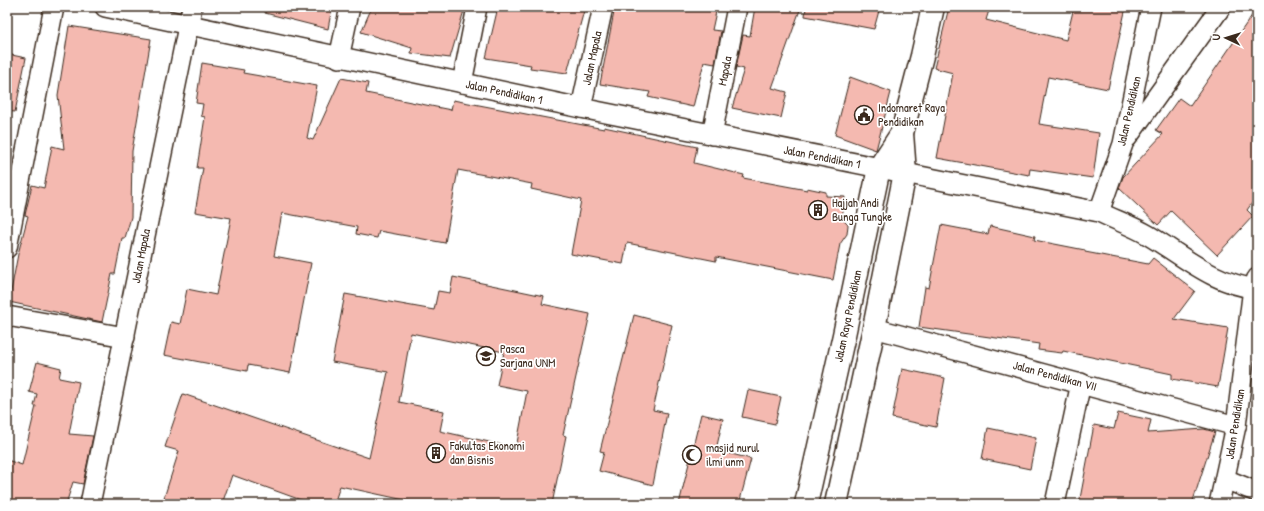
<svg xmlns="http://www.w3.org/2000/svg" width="1264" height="511" viewBox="0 0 1264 511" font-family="'Patrick Hand',sans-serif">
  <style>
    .building { fill: #f4b9b0; stroke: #3b2a1e; fill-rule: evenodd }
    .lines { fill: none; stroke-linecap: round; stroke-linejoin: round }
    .minor-casing { stroke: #3b2a1e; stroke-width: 22 }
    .tertiary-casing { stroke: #3b2a1e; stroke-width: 25 }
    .minor { stroke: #fff; stroke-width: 19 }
    .tertiary { stroke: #fff; stroke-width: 22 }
    .labels { text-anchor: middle; stroke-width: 3.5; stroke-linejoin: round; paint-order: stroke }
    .street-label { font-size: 12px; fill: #3b2a1e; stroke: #fff }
    .poi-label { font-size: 12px; fill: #3b2a1e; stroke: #fff; text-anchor: start }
  </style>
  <rect width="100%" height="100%" fill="#fff"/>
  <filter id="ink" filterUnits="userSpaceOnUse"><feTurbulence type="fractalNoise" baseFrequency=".025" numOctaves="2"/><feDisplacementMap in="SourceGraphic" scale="8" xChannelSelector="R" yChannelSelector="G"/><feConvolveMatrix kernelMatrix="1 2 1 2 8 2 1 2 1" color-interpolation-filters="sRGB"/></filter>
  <g filter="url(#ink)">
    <g class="building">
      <polygon points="266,7 332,7 328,29 265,13"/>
      <polygon points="372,7 465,7 450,58 411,53 412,48 361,32"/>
      <polygon points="498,7 585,7 567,73 530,68 531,65 486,58"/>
      <polygon points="615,7 717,7 712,30 721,31 715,64 704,62 693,107 648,97 650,92 600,84"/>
      <polygon points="755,7 801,7 772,88 787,92 781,118 732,108 744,69 736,67 743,35 750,36"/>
      <polygon points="806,7 880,7 874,29 805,16"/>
      <polygon points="949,7 990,7 986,20 1066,40 1074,7 1126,7 1108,89 1048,77 1039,124 1099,133 1093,178 1030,169 1029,175 937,158 953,73 934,68"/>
      <polygon points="1257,8 1257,196 1247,210 1253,216 1217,255 1171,211 1158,225 1119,188 1123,177 1163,134 1156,130 1179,98 1190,106"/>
      <polygon points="69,26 151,39 132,151 131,217 125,238 122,238 115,274 112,274 102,322 9,302 18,254 28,216 25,215 32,185 44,188 52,146 64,149 58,95"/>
      <polygon points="7,54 26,58 15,112 7,111"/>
      <polygon points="202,63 244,70 243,73 317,86 307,138 313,140 341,78 368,83 366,93 451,110 453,100 604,129 604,127 697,147 694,163 744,175 743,178 807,190 807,188 826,192 826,196 845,197 842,219 848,225 847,234 840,244 833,280 716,257 716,261 627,243 623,264 571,254 581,200 531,189 532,184 458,170 445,243 379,231 377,238 356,234 357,227 282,213 274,256 311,263 290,373 248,365 247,371 164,355 171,322 180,324 187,289 216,295 231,218 195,212 203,168 197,168 205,117 201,116 203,104 196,103"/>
      <polygon points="850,77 891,92 876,150 835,135"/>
      <polygon points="941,225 988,234 990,226 1035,236 1034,240 1085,250 1085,252 1148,264 1153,258 1195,291 1174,319 1228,328 1218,387 1172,379 1172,374 1063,351 1062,353 1038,350 1039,344 919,327 925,287 929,288"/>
      <path d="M453,277L544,296L542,304L590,314L563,435L566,436L552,504H423L340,486L334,504H312L232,475L222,504H162L179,451L165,447L183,394L369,458L388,372L332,362L345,294L434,310L438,291L450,293ZM411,333L504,352L497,385L527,391L516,448L440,431L444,411L399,402Z"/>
      <polygon points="634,315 672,325 653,410 667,413 653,485 599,471 604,452 600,451"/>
      <polygon points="37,362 61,368 59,378 79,382 69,434 93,436 83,484 73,482 66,504 7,504 7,460 22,465 36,406 34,406 37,394 29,392"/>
      <polygon points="902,369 945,378 936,427 892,418"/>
      <polygon points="748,390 781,397 775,424 742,417"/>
      <polygon points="1118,413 1151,420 1148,433 1204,429 1215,432 1192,504 1079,504 1094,425 1114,429"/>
      <polygon points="701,414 723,419 716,450 751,459 739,504 679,504"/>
      <polygon points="988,428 1036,438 1030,469 982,459"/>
    </g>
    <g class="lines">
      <g class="minor-casing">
        <g id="minor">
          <path d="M105,7L581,108L1099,212C1115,220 1133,226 1148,235C1185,257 1212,283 1257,289"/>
          <polyline points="339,58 350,7"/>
          <polyline points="462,83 477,7"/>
          <polyline points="581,108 603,7"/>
          <polyline points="712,135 737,7"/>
          <polyline points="1127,138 1221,7"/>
          <polyline points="1099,212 1123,144 1151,7"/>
          <polyline points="7,248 54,7"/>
          <polyline points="7,316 125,337"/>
          <polyline points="874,328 1236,426"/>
          <polyline points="1225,479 1257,492"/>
          <polyline points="90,504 192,7"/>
          <polyline points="1055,504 1081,383"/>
          <polyline points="1219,504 1236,426 1253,288 1257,278"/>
        </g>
      </g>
      <g class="tertiary-casing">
        <g id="tertiary">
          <polyline points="806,504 844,335 879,168 902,133"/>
          <polyline points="836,504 874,328 905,173 902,133 922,56 933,7"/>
        </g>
      </g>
      <use href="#minor" class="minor"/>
      <use href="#tertiary" class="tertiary"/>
    </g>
  </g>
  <defs>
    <g id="civic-ring" transform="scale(1)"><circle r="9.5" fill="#fff" stroke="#3b2a1e" stroke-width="1.5"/><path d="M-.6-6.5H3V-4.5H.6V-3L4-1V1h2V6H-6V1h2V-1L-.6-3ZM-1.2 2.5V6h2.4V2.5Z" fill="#3b2a1e"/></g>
    <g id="building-ring" transform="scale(1)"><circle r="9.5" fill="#fff" stroke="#3b2a1e" stroke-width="1.5"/><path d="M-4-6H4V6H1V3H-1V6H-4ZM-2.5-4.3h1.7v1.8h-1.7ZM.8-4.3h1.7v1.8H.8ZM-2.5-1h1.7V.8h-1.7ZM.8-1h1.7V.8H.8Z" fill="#3b2a1e"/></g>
    <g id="university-ring" transform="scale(1)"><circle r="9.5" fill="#fff" stroke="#3b2a1e" stroke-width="1.5"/><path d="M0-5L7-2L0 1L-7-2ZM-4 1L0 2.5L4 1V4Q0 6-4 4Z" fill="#3b2a1e"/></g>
    <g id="mosque-ring" transform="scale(1)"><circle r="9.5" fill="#fff" stroke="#3b2a1e" stroke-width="1.5"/><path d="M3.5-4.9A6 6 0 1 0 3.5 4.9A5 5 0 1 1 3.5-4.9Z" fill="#3b2a1e"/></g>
  </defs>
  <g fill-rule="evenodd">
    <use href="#civic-ring" x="864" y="115"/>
    <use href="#building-ring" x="818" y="210"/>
    <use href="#university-ring" x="486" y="356"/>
    <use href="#building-ring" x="436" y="453"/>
    <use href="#mosque-ring" x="692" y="455"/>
  </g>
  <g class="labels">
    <g class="street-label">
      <text transform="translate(592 58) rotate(-78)" y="4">Jalan Mapala</text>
      <text transform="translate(725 71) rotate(-79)" y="4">Mapala</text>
      <text transform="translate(504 92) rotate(12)" y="4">Jalan Pendidikan 1</text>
      <text transform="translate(1129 111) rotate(-77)" y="4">Jalan Pendidikan</text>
      <text transform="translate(822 157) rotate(11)" y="4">Jalan Pendidikan 1</text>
      <text transform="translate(141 256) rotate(-79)" y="4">Jalan Mapala</text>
      <text transform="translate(848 316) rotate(-78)" y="4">Jalan Raya Pendidikan</text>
      <text transform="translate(1055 376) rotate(15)" y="4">Jalan Pendidikan VII</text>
      <text transform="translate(1235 424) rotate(-81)" y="4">Jalan Pendidikan</text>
    </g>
    <g class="poi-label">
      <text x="878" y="112">Indomaret Raya<tspan x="878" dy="14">Pendidikan</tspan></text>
      <text x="832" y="207">Hajjah Andi<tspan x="832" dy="14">Bunga Tungke</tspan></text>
      <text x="500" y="353">Pasca<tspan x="500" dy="14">Sarjana UNM</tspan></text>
      <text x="450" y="450">Fakultas Ekonomi<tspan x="450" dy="14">dan Bisnis</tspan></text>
      <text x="706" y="452">masjid nurul<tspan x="706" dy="14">ilmi unm</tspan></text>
    </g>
  </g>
  <rect width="1264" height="511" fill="none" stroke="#fff" stroke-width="24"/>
  <rect x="12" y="12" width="1240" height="487" fill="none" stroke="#3b2a1e" stroke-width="1.5" filter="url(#ink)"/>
  <g transform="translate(1226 38) rotate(274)" stroke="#ffffff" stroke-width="3" paint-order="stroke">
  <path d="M0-3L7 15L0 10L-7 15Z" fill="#3b2a1e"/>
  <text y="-6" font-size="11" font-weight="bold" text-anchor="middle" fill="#3b2a1e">U</text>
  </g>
</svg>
